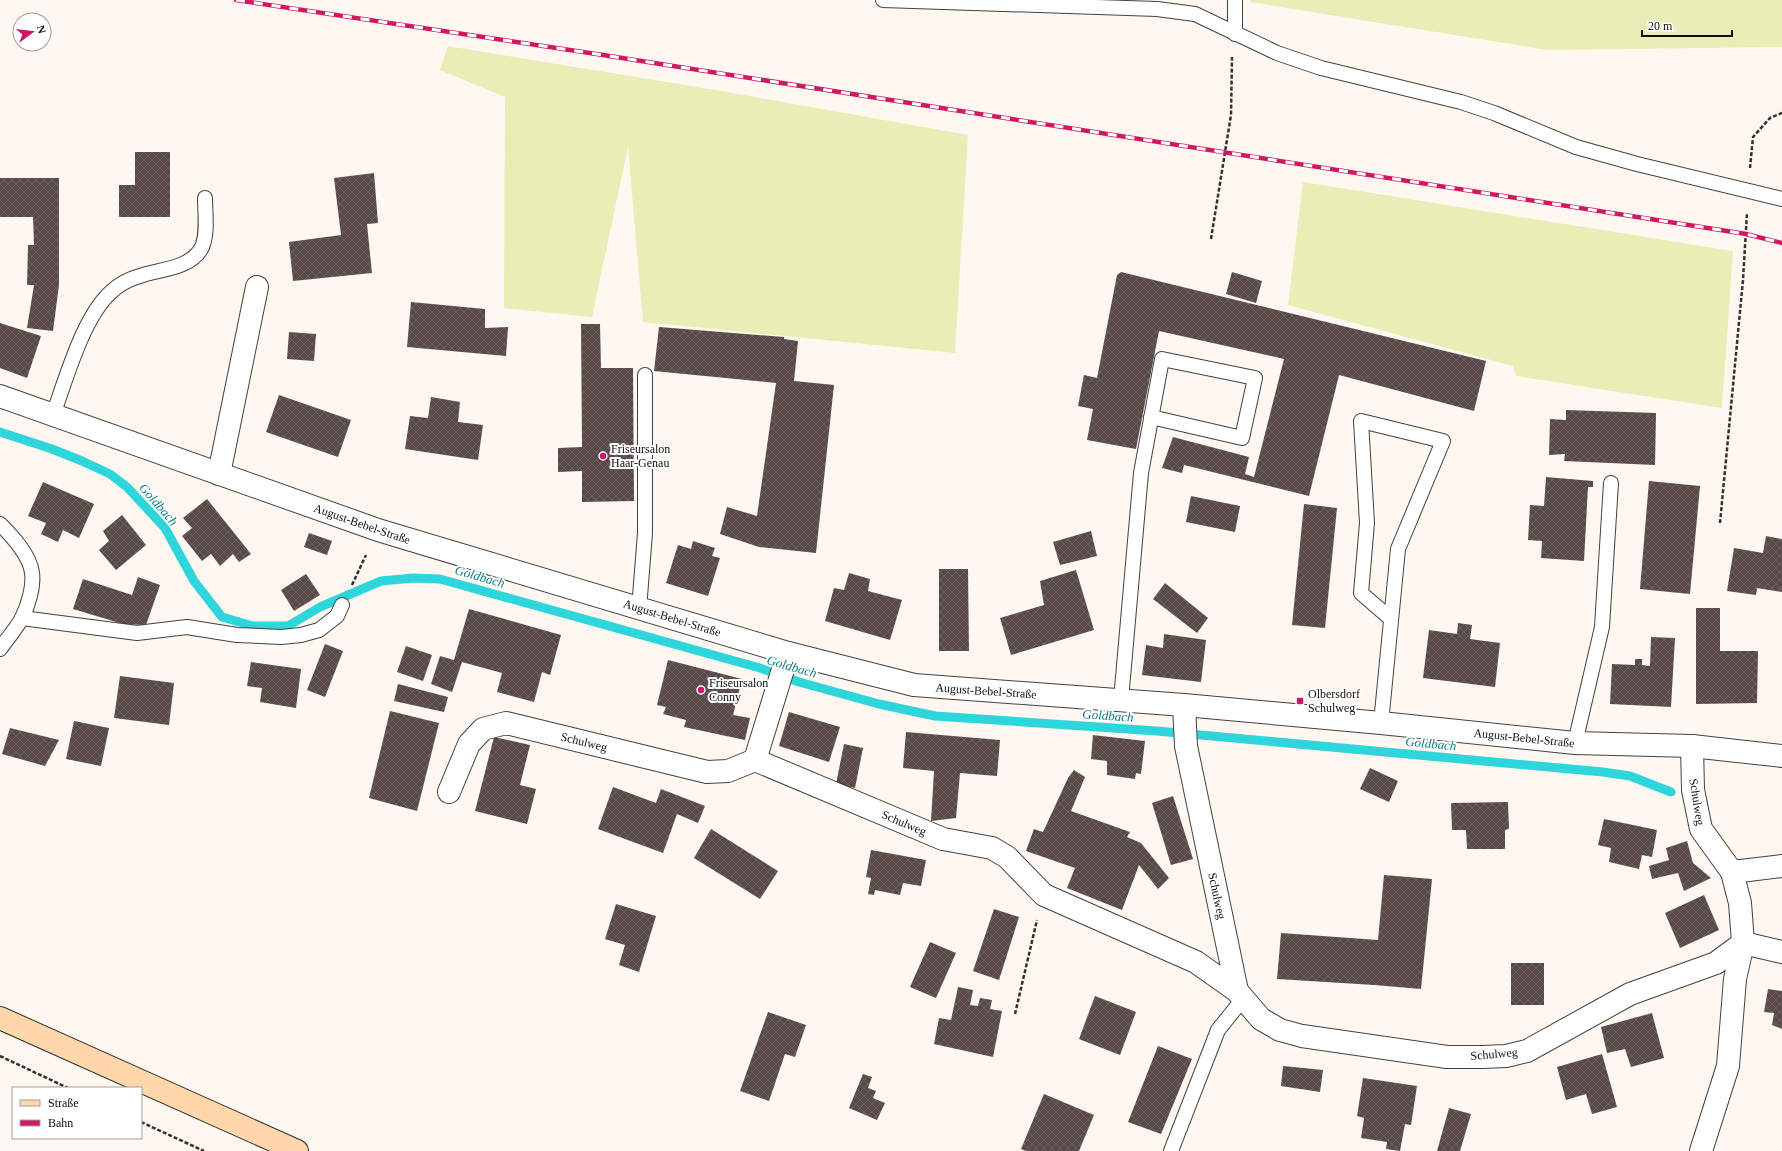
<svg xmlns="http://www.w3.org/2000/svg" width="1782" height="1151" viewBox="0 0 1782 1151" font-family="Georgia,serif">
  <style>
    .grass { fill: #e8eeb5 }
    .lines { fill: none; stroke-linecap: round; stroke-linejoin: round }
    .stream { stroke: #2ed6db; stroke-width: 9 }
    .building { fill: url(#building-cross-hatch) }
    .service-casing { stroke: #424242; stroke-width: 16 }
    .minor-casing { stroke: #424242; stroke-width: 24 }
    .tertiary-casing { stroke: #424242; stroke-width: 24 }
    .secondary-casing { stroke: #313131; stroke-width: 24 }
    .path { stroke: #313131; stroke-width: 2.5; stroke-dasharray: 4 2; stroke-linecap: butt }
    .service { stroke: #fff; stroke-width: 14 }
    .minor { stroke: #fff; stroke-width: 22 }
    .tertiary { stroke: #fff; stroke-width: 22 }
    .secondary { stroke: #ffd7ab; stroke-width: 22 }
    .rail-casing { stroke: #ce1863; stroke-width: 4.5 }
    .rail { stroke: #fff; stroke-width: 3; stroke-dasharray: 9; stroke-linecap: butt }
    .poi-dot { fill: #ce1863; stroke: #fff; stroke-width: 1.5 }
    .labels { text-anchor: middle; stroke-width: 4; stroke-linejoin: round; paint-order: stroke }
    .poi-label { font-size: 12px; fill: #0f0f0f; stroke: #fff; text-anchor: start }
    .street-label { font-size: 12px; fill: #0f0f0f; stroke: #fff }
    .water-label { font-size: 13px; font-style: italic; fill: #0c7e87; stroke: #fff }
  </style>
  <defs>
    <pattern id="building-cross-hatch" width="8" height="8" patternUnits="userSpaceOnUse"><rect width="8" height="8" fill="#594a4a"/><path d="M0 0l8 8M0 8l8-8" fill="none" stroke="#6c6060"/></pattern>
  </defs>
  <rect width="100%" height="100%" fill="#fff7f0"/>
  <g class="grass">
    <polygon points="1250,0 1782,0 1782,47 1547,50 1250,2"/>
    <polygon points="448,46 721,91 968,135 955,353 643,322 628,147 592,317 504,308 505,97 440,70"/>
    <polygon points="1303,182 1733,251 1722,408 1516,376 1513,366 1288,305"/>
  </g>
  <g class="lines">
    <polyline class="stream" points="0,432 52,449 82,461 110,474 127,487 165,528 194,581 222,617 253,626 288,626 320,607 381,581 413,578 440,579 760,668 799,682 879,704 935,716 1157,731 1603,772 1630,776 1671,792"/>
  </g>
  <g class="building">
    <polygon points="135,152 170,152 170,217 119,217 119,185 135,185"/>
    <polygon points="374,173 378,223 367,224 372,273 293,281 289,242 341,235 334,178"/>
    <polygon points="0,178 59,178 59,285 53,331 27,328 34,285 27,285 28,245 34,245 33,217 0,217"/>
    <polygon points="1121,272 1486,361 1474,411 1339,375 1309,496 1184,465 1182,473 1162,468 1173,437 1249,457 1245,474 1254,477 1284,359 1159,331 1136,449 1087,440 1093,409 1078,406 1084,375 1097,378 1117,275"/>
    <polygon points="1232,272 1262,281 1256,303 1226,294"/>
    <polygon points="411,302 485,309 485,328 508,327 506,356 407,347"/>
    <polygon points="0,323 41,336 27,378 0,368"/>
    <polygon points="581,324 600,324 601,368 633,368 634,501 582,502 582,471 558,472 558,448 582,447"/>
    <polygon points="659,327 784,337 784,339 798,341 794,381 834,385 816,553 759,547 720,534 727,507 757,516 776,383 654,371"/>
    <polygon points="289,332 316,334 314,361 287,359"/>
    <polygon points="279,395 351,420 338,457 266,432"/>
    <polygon points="431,397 460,402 458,422 483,425 478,460 405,449 410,416 428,418"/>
    <polygon points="1566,410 1656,413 1655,465 1564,461 1565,454 1549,455 1550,419 1566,420"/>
    <polygon points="1546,477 1593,481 1593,487 1588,487 1584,561 1541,558 1542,541 1528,540 1530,505 1544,506"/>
    <polygon points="1649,481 1700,486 1690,594 1640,589"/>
    <polygon points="43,482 94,504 79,538 63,530 58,542 41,534 46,523 28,516"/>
    <polygon points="1191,496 1240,506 1235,532 1186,522"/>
    <polygon points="207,499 251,554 239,562 233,554 220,566 211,554 202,561 182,536 192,528 183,518"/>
    <polygon points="1304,504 1337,508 1325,628 1292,625"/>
    <polygon points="122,515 146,545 116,570 99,550 109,541 103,531"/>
    <polygon points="1091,531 1097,556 1060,565 1053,542"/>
    <polygon points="309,533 332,541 327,555 304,547"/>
    <polygon points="1766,536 1782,539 1782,592 1757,588 1756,595 1727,591 1734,548 1763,553"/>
    <polygon points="693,541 715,548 712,556 720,558 708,596 666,583 678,545 691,549"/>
    <polygon points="939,569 968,569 969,651 939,651"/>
    <polygon points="1076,570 1094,630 1011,655 1000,618 1044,605 1040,581"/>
    <polygon points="849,573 870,579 868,591 902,600 890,640 825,621 834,588 844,590"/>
    <polygon points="306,574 320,595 294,611 281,590"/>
    <polygon points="138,577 160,585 146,625 123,624 73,609 83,579 132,595"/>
    <polygon points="1165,583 1208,618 1197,633 1153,599"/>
    <polygon points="1696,608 1720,608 1720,651 1758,651 1757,703 1696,704"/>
    <polygon points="469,609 561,635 550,675 542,672 534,702 497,692 502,673 462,662 452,692 431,684 440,656 454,660"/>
    <polygon points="1458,623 1472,625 1470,639 1500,643 1495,687 1423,678 1429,630 1457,634"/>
    <polygon points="1164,634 1206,640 1201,682 1142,675 1146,645 1163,648"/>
    <polygon points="1651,637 1675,638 1671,707 1610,704 1612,664 1635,665 1635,659 1642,659 1642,665 1650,666"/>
    <polygon points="325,644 343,651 325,697 307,690"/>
    <polygon points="406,646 432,655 423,681 397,672"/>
    <polygon points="668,660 742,679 733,715 750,718 745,740 684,727 686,720 663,714 666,707 657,705"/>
    <polygon points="251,662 301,669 296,708 260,702 262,688 247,686"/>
    <polygon points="120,676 174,683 169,725 114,718"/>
    <polygon points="398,684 448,697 444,712 394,701"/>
    <polygon points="390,711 439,723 417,811 369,798"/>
    <polygon points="789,712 840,727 829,762 779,746"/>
    <polygon points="74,721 109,728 101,766 66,759"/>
    <polygon points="10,728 59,740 45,766 2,754"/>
    <polygon points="906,732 1000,740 997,776 960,773 956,818 931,821 934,771 903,768"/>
    <polygon points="1093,735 1145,741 1141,774 1136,773 1135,779 1107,775 1107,761 1091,759"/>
    <polygon points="494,737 530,745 520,785 536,789 527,824 475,811"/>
    <polygon points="844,744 863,748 855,788 836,784"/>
    <polygon points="1370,768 1398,781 1389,802 1360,789"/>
    <polygon points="1074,770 1085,777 1071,811 1130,832 1127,837 1141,843 1169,878 1158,889 1139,865 1122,910 1067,888 1075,868 1026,851 1034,829 1043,832 1068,778"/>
    <polygon points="613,787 656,803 661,789 705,806 698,823 677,814 663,853 598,829"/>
    <polygon points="1173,796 1193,859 1171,865 1152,803"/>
    <polygon points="1508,802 1509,829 1505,830 1505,849 1467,849 1466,830 1452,830 1451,803"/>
    <polygon points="1604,819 1657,830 1652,857 1642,855 1639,869 1609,862 1611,848 1598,845"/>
    <polygon points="711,829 778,871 760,899 694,858"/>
    <polygon points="1687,841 1693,863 1711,878 1684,891 1678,873 1652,879 1649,866 1669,860 1666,848"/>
    <polygon points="871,850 926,860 921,886 903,883 900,895 875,890 874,895 868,894 871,878 866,877"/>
    <polygon points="1384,875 1432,879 1421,989 1374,985 1277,979 1281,933 1378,940"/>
    <polygon points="1704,895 1719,930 1680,948 1665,913"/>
    <polygon points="616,904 656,916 639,972 619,965 625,945 605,939"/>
    <polygon points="994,909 1019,917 999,980 973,971"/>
    <polygon points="930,942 956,953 936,998 910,987"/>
    <rect x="1511" y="963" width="33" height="42"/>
    <polygon points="958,987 973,990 970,1005 978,1006 980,998 992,1000 990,1009 1002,1011 993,1057 934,1044 939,1018 951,1020"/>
    <polygon points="1768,989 1782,991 1782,1029 1772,1025 1774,1013 1764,1012"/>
    <polygon points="1095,996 1136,1012 1120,1055 1079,1039"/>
    <polygon points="768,1012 806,1025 795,1057 785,1054 769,1101 740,1091"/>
    <polygon points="1652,1013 1664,1058 1631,1067 1625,1049 1607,1053 1601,1027"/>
    <polygon points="1158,1046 1192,1059 1161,1134 1128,1122"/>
    <polygon points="1602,1054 1617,1107 1592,1114 1586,1094 1566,1100 1557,1067"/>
    <polygon points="1283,1066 1323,1070 1320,1092 1281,1086"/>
    <polygon points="863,1074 872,1077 868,1088 876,1091 873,1098 885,1103 877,1120 849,1108"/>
    <polygon points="1363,1078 1417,1086 1411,1125 1405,1124 1400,1151 1386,1149 1387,1142 1361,1138 1364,1118 1357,1116"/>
    <polygon points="1044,1094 1094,1115 1079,1151 1026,1151 1021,1149"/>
    <polygon points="1449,1108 1471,1114 1460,1151 1437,1151"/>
  </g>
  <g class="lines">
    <g class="service-casing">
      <g id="service">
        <polyline points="883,0 1157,9 1195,14 1277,53 1321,68 1461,102 1494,113 1576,147 1637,164 1782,199"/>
        <polyline points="1235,34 1235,0"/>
        <path d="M53,415C66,379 83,317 111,292C120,283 132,278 143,275C162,269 192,268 202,247C208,233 205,213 205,198"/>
        <path d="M0,524C12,536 30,555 32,573C34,586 28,606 22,618C16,629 7,639 0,649"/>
        <polyline points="639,609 645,533 645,375"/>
        <polyline points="22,618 137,633 187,627 237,635 281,637 301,635 319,630 337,616 342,605"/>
        <polyline points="1121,700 1141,473 1162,359 1255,378 1242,438 1151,417"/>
        <polyline points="1381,723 1398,549 1443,441 1361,421 1367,523 1361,593 1391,619"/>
        <polyline points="1575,743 1602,627 1611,483"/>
        <polyline points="1171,1151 1218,1030 1243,999"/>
      </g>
    </g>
    <g class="minor-casing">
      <g id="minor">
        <polyline points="219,474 257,287"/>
        <polyline points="1184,705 1186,746 1237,991"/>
        <polyline points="1692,746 1693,790 1701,829 1732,872 1740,903 1743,943 1735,979 1728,1066 1701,1151"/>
        <polyline points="755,760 788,653"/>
        <polyline points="449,792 469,744 483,729 506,723 707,772 728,771 755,760 943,839 992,848 1007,857 1044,895 1196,962 1237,991 1261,1019 1280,1030 1302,1036 1447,1057 1483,1057 1506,1056 1527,1051 1630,994 1716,963 1743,943"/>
        <polyline points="1732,872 1782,866"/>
        <polyline points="1743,943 1782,952"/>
      </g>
    </g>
    <g class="tertiary-casing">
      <polyline id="tertiary" points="0,396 378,530 788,653 914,685 1184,705 1381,723 1575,743 1692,746 1782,756"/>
    </g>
    <g class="secondary-casing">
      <polyline id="secondary" points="0,1018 297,1151"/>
    </g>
    <g class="path">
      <polyline points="1750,168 1753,137 1770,118 1782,113"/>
      <polyline points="1211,239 1231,115 1232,57"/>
      <polyline points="1720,523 1743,280 1747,213"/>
      <polyline points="352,585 366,555"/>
      <polyline points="1015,1014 1037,920"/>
      <polyline points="0,1056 68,1088"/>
      <polyline points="141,1122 204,1151"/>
    </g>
    <use href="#service" class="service"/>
    <use href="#minor" class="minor"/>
    <use href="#tertiary" class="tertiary"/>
    <use href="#secondary" class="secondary"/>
    <g class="rail-casing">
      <polyline id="rail" points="236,0 603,55 1746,234 1782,243"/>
    </g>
    <use href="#rail" class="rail"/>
  </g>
  <g class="poi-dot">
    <circle cx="603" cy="456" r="4"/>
    <circle cx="701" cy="690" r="4"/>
    <rect x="1296" y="697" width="8" height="8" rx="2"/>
  </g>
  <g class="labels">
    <g class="poi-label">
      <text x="611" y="453">Friseursalon<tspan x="611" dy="14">Haar-Genau</tspan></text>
      <text x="709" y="687">Friseursalon<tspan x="709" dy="14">Conny</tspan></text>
      <text x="1308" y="698">Olbersdorf<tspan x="1308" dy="14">Schulweg</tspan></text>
    </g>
    <g class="street-label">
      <text transform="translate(362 524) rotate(19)" y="4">August-Bebel-Straße</text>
      <text transform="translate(672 618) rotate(17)" y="4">August-Bebel-Straße</text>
      <text transform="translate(986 691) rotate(4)" y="4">August-Bebel-Straße</text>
      <text transform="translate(1524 738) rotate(6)" y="4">August-Bebel-Straße</text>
      <text transform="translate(584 742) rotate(14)" y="4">Schulweg</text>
      <text transform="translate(1697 802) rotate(81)" y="4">Schulweg</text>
      <text transform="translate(904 823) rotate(23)" y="4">Schulweg</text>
      <text transform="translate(1217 896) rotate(78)" y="4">Schulweg</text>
      <text transform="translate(1494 1054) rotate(-5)" y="4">Schulweg</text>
    </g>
    <g class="water-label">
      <text transform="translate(159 504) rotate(49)" y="5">Goldbach</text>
      <text transform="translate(480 576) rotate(16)" y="5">Goldbach</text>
      <text transform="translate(792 666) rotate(16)" y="5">Goldbach</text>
      <text transform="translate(1108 715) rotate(4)" y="5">Goldbach</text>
      <text transform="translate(1431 743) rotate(5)" y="5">Goldbach</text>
    </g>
  </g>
  <rect x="12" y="1087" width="130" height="52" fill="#ffffff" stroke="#9f9f9f"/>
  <rect x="20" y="1100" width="20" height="6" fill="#ffd7ab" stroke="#9f9f9f"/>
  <text x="48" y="1107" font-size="12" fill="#0f0f0f">Straße</text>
  <rect x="20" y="1120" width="20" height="6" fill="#ce1863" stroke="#9f9f9f"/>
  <text x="48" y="1127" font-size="12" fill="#0f0f0f">Bahn</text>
  <g transform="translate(32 32) rotate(75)"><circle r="19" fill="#ffffff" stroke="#9f9f9f"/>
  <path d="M0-3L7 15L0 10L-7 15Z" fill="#ce1863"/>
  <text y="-6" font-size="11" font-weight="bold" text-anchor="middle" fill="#0f0f0f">N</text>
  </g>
  <path d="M1642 30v6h90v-6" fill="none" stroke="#0f0f0f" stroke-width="2"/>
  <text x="1648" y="30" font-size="12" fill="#0f0f0f" stroke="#ffffff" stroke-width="3" paint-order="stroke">20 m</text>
</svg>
